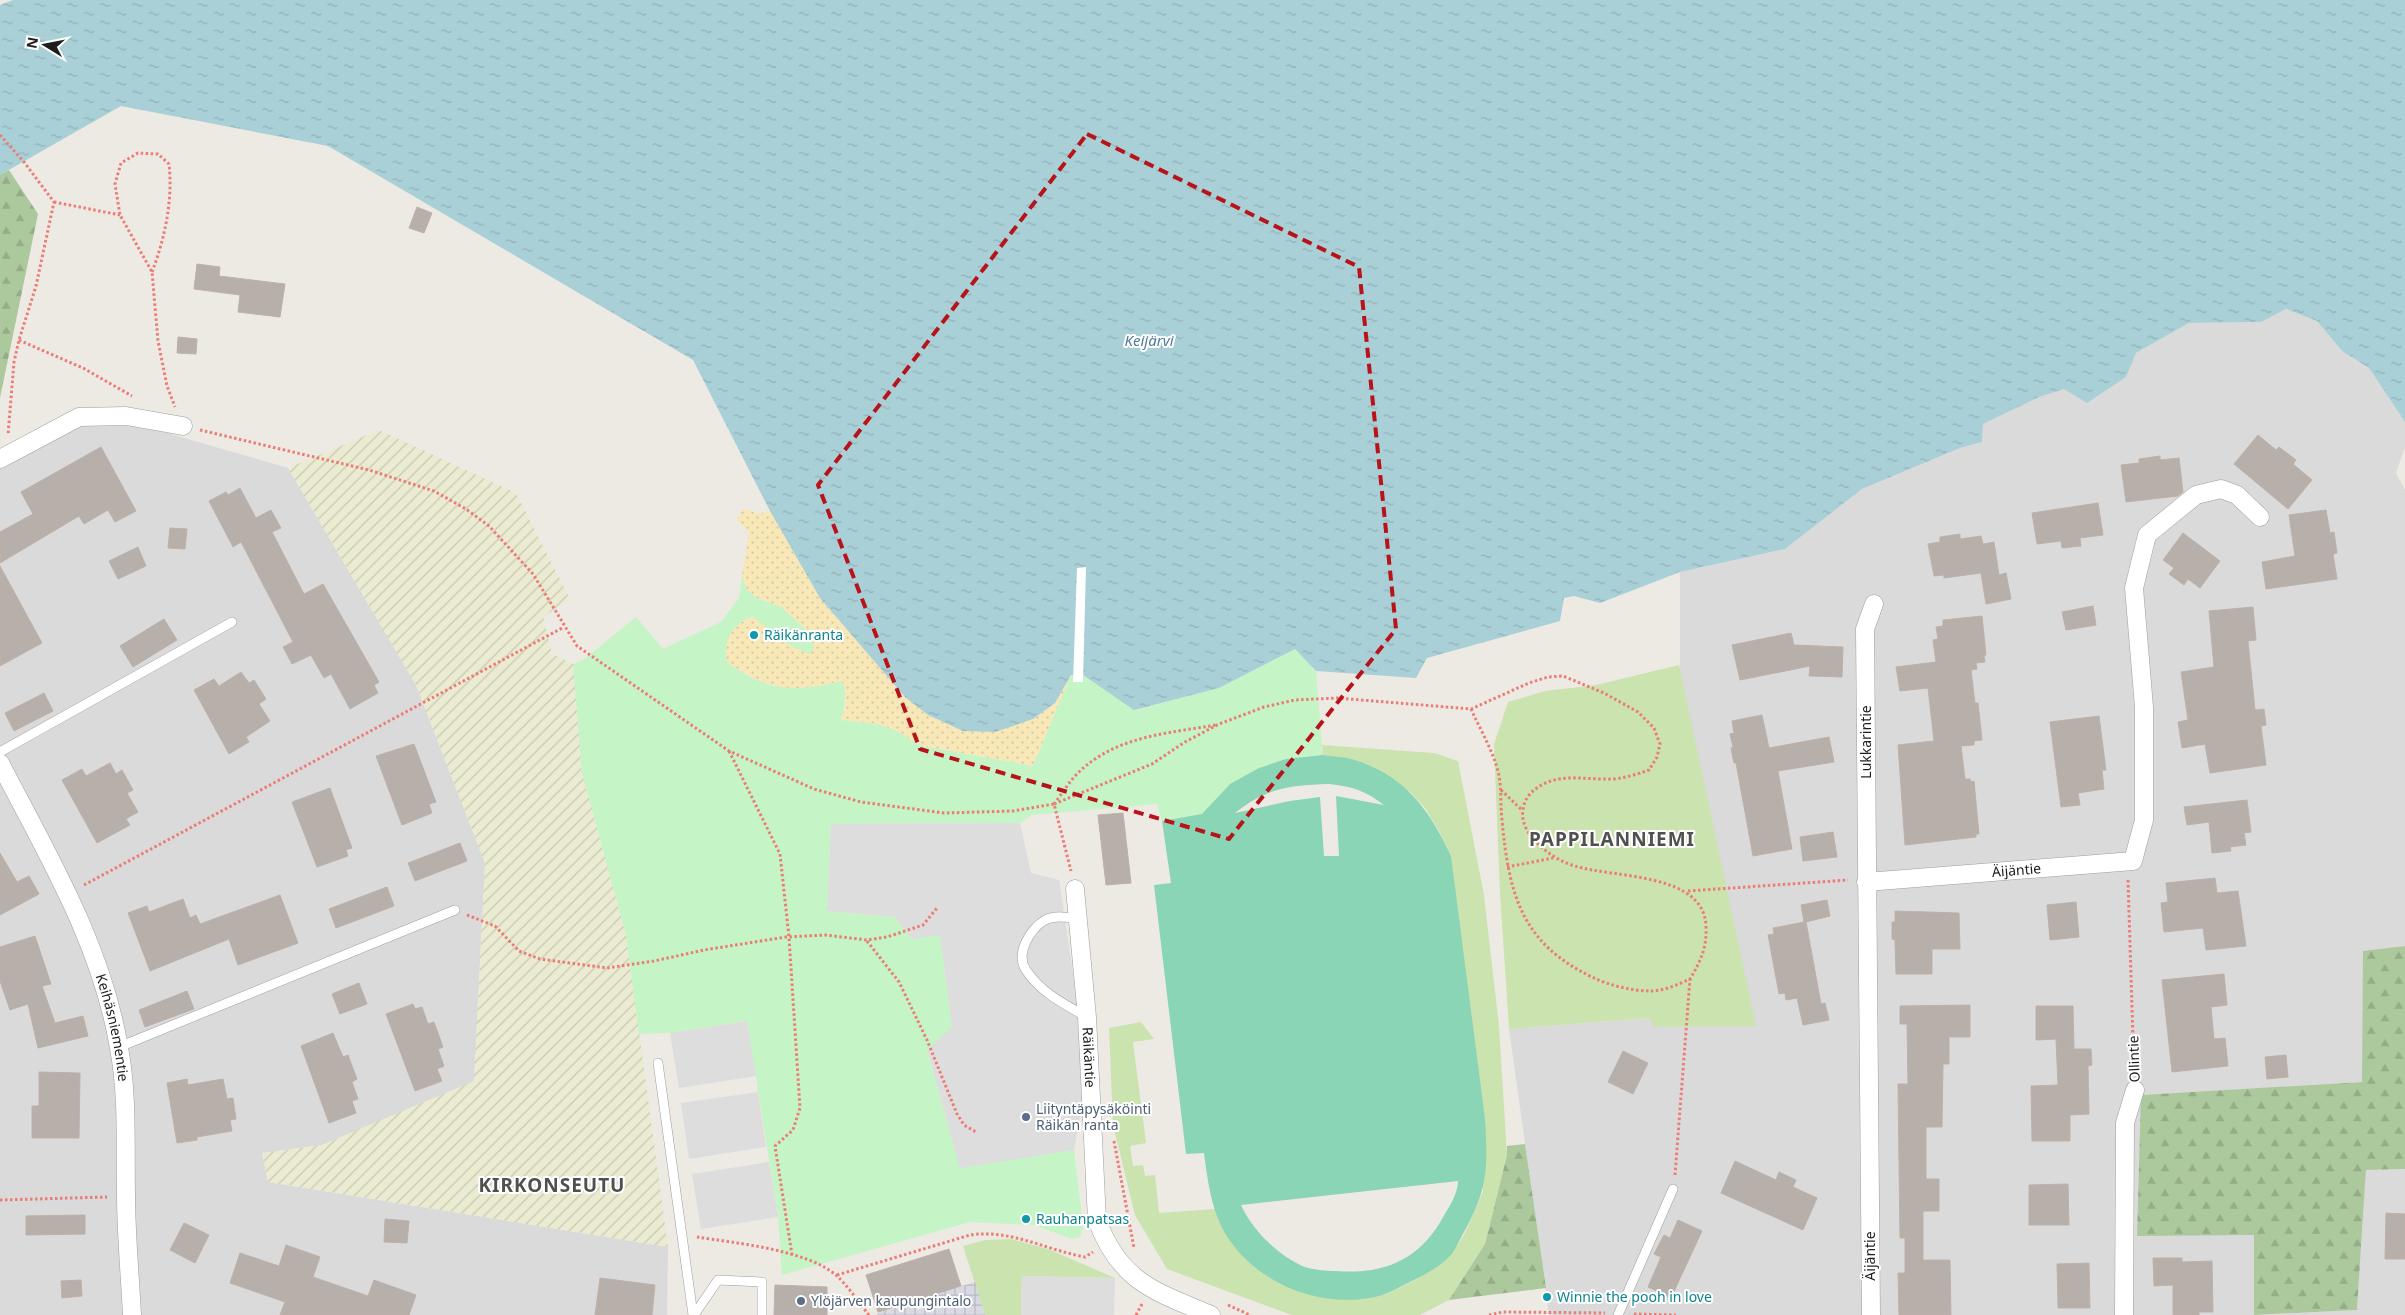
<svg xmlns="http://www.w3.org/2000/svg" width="2405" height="1315" viewBox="0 0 2405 1315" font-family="'Noto Sans',sans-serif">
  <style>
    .residential { fill: #dbdada }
    .farmland { fill: url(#farmland-furrows) }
    .grass { fill: #cbe3af }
    .forest { fill: url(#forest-firs) }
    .sand { fill: url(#sand-dots) }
    .park { fill: #c5f4c6 }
    .pitch { fill: #89d5b5; fill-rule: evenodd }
    .parking { fill: #ddd }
    .plaza { fill: url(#plaza-grid) }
    .water { fill: url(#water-ripples) }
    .pier { fill: #fff }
    .building { fill: #b6afaa; stroke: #beb1a8 }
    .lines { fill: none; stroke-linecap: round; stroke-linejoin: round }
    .service-casing { stroke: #9e9e9e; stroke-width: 10 }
    .minor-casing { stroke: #9e9e9e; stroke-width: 19 }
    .path { stroke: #ec7d76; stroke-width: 3; stroke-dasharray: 2.5 2.5; stroke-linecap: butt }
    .service { stroke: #fff; stroke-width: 9 }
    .minor { stroke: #fff; stroke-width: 18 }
    .marked { fill: none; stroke: #b8131a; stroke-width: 4; stroke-dasharray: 10 6; stroke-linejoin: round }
    .culture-dot { fill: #0f9aa8; stroke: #fff; stroke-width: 2 }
    .service-dot { fill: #5c6f8a; stroke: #fff; stroke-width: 2 }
    .labels { text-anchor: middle; stroke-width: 4; stroke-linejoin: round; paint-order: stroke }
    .culture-label { font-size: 14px; fill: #0d838f; stroke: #fff; text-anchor: start }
    .street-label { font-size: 14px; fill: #1d1d1d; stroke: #fff }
    .service-label { font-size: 14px; fill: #4e5e75; stroke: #fff; text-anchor: start }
    .water-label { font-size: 15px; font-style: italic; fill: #507a9d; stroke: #fff }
    .district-label { font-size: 19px; font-weight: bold; letter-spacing: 1px; fill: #505050; stroke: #fff }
  </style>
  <defs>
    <pattern id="farmland-furrows" width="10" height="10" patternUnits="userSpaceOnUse" patternTransform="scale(1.25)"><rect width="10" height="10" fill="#eaebd1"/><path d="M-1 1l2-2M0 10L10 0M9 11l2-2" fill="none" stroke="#c8c9b3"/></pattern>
    <pattern id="forest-firs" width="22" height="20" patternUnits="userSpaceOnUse" patternTransform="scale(1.25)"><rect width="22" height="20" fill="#acc99d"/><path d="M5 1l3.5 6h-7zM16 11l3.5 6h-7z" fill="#94ac87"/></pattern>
    <pattern id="sand-dots" width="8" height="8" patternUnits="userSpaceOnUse" patternTransform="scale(1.25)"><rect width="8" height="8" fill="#f8e8b8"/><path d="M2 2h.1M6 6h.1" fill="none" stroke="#d4c79e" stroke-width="1.8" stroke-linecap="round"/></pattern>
    <pattern id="plaza-grid" width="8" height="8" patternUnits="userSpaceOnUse" patternTransform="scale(1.25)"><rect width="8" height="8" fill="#d9d9e3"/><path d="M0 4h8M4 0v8" fill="none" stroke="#babac2"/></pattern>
    <pattern id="water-ripples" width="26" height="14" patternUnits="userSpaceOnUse" patternTransform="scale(1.25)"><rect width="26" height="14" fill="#a9cfd7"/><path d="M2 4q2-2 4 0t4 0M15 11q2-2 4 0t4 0" fill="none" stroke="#91b1b8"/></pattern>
  </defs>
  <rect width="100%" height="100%" fill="#edeae4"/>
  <g class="residential">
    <polygon points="2286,309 2317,321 2342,351 2369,368 2405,422 2405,447 2396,473 2405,490 2405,946 2363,952 2363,1082 2141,1095 2255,1235 2254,1315 1549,1315 1509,1029 1649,1018 1680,665 1680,572 1785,549 1862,489 1960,448 1982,442 1983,424 2039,397 2064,389 2126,377 2136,353 2189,323 2260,322"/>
    <polygon points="78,407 288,468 416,685 485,863 474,1082 322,1145 262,1153 268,1182 668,1247 667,1315 0,1315 0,461"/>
    <polygon points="2405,1169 2405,1315 2262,1315 2357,1310 2366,1170"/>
  </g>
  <polygon class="farmland" points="379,430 516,493 570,599 543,617 552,654 573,664 582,773 626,935 668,1247 268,1182 262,1153 322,1145 474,1081 485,863 416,685 288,468"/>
  <g class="grass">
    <polygon points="1679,665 1756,1026 1654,1027 1649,1018 1509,1029 1500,894 1494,744 1508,702 1545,691 1596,685"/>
    <path d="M1322,745L1434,753L1458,761L1484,895L1499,1026L1507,1155L1485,1244L1449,1300L1420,1315H1292L1167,1269L1135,1215L1113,1125L1109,1028L1141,1022L1154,1039L1133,1042L1146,1143L1130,1146L1133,1166L1143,1165L1145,1176L1155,1175L1159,1213L1215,1209C1220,1228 1231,1243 1244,1257C1277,1291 1327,1304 1374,1297C1388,1295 1400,1287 1413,1281C1426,1274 1440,1266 1450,1255C1464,1241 1475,1210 1483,1191L1451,856L1438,829L1425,808L1411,793L1358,761L1323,755Z"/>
    <polygon points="1011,1239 1048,1249 1115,1278 1022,1276 1021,1315 985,1315 963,1246 985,1240"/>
  </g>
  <g class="forest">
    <polygon points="9,170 38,214 0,398 0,175"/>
    <polygon points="2405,946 2405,1169 2366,1170 2357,1310 2254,1315 2254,1235 2137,1236 2141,1095 2362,1082 2363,951"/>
    <polygon points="1525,1144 1546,1288 1449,1300 1485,1244 1507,1155 1507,1146"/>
  </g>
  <path class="sand" d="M743,508L758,514L770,511L820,598L905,697L928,715L963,731L1020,723L1033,719L1055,703L1071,675L1033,766L922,746L895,730L877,724L841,720C845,707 848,694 842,681C794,693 768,692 727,662C723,641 732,623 753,617L766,626L795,620L781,607L757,598L746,589L742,575L749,533L737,520Z"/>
  <path class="park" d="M742,575L746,589L757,598L781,607L810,633L814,648L809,654L787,644L753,617C732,622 723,641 727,662C767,692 794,693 842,681C848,694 844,707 841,720L877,724L895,730L922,746L1033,766L1071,675H1083L1135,710L1219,688L1295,649L1316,671L1323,755L1286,759L1230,784L1202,814L1162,821L1157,804L1032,815L1020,823L831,824L827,911L895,917L912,939L940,934L952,1027L927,1051L960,1167L1074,1150L1083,1226L1080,1237L1072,1239L1034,1225L970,1222L782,1275L778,1217L747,1021L670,1033L639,1034L626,935L582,773L573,664L583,660L636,617L663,649L721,622L739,598Z"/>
  <path class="pitch" d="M1323,755C1335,757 1348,757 1358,761C1407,778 1430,811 1451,856L1485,1119C1488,1167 1488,1189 1464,1232C1460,1239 1456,1249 1451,1255C1441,1266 1426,1274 1414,1280C1401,1286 1389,1294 1375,1297C1323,1308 1262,1286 1231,1242C1212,1217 1208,1183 1204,1153L1186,1154L1154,885L1171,883L1162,821L1202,814L1230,784L1259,768L1286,759ZM1329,784C1351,786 1366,791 1384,805L1336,796L1339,856H1324L1320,797L1290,801L1235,813C1266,788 1290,785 1329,784ZM1458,1181C1458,1194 1449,1207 1442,1219C1419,1260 1383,1275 1336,1271C1326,1271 1312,1270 1302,1266C1277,1254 1253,1231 1241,1205Z"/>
  <g class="parking">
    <polygon points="1020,823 1031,873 1059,880 1081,1026 1083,1100 1074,1150 960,1168 927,1050 952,1027 940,935 912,939 895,917 827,911 831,824"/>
    <polygon points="747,1021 756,1076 679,1088 670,1033"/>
    <polygon points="758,1092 766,1147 689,1159 681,1103"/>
    <polygon points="769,1162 778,1217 701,1229 692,1174"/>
    <polygon points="1022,1276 1115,1278 1114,1315 1021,1315"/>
  </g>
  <polygon class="plaza" points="975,1282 985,1315 877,1315 878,1312 914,1300 917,1310 932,1306 929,1296"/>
  <polygon class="water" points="13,0 2405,0 2405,422 2369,368 2342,351 2317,321 2286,309 2261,322 2189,323 2136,353 2126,377 2087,403 2064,389 2039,397 1983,424 1982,442 1960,448 1862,489 1785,549 1680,572 1600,603 1574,596 1564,598 1560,621 1427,658 1416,678 1316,671 1295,649 1219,688 1134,710 1083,675 1071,675 1055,703 1033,719 995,732 963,731 928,715 905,697 820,598 770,511 693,360 328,146 121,106 0,175 0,5"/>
  <polygon class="pier" points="1086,567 1083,682 1073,682 1077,568"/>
  <g class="building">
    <polygon points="417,207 432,213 424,233 409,228"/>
    <polygon points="197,264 220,267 219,276 285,284 280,317 238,312 240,295 194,289"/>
    <polygon points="178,337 197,339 196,354 177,353"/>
    <polygon points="2258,435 2276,450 2279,447 2296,460 2293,464 2312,480 2288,509 2234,464"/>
    <polygon points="101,447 136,511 115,522 108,510 84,524 79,516 0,563 0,532 33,514 21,492"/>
    <polygon points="2160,456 2160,460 2179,458 2183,492 2178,496 2126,502 2121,465 2139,463 2139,459"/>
    <polygon points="240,488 256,518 271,510 281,528 272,532 304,594 323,584 379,682 374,685 378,693 350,709 331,674 324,678 311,655 292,664 283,647 293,642 241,542 233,547 209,501 226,492 228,495"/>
    <polygon points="2098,503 2103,535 2080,538 2081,546 2062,548 2061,541 2037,544 2032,513"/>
    <polygon points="2326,510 2330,533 2334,532 2337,553 2333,554 2337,579 2266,589 2262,562 2295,556 2289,515"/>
    <polygon points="170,528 187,529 185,549 168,548"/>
    <polygon points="2183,533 2220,561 2200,588 2188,579 2184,585 2169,574 2174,568 2163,560"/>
    <polygon points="1960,534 1960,539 1981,536 1983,544 1994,542 1999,575 2006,573 2011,599 1986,604 1981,573 1944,578 1944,575 1934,576 1928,544 1940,542 1940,537"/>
    <polygon points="138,547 146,566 118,579 109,561"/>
    <polygon points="0,566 42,643 0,666"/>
    <polygon points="2093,606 2096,625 2066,630 2062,612"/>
    <polygon points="2253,607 2256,640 2248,641 2255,710 2264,709 2266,725 2261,726 2266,765 2210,773 2205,744 2182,748 2178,722 2188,720 2181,672 2214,667 2209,611"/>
    <polygon points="1982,616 1986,655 1984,656 1985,662 1976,663 1977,669 1971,670 1975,703 1978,703 1982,740 1974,741 1974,745 1961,746 1965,779 1970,779 1971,782 1974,781 1979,834 1976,834 1976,837 1905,845 1898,745 1934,741 1928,688 1900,691 1896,667 1936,662 1933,640 1938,639 1936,627 1943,626 1943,620"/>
    <polygon points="164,619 177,640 133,667 120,646"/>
    <polygon points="1791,633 1794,645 1843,647 1842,677 1809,676 1810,666 1740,680 1732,645"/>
    <polygon points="241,672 249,683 254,680 266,699 259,704 270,721 246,737 249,742 229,754 194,690 214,679 219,686"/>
    <polygon points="44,693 53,711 14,731 5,713"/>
    <polygon points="1762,715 1769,748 1829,737 1834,762 1778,771 1792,849 1753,856 1736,763 1734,763 1731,748 1733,747 1730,734 1734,733 1732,721"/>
    <polygon points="2099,716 2106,770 2102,770 2104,789 2078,793 2080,805 2061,807 2050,722"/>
    <polygon points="414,744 436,802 429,804 432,813 402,825 376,756"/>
    <polygon points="110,763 116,774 122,770 133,790 127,793 138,812 126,819 130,825 97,843 62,780 82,769 86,776"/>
    <polygon points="330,788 352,848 346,850 348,856 317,867 292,802"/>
    <polygon points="2247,800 2251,832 2244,833 2246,845 2230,847 2231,851 2212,853 2209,822 2187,825 2184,807"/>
    <polygon points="1123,813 1131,883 1106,885 1098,815"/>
    <polygon points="1833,832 1837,857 1803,861 1800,837"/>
    <polygon points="460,843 467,861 415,881 408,863"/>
    <polygon points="0,853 17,882 29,876 39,894 0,915"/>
    <polygon points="2215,878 2217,893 2238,891 2246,946 2206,950 2203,928 2164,932 2161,903 2168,902 2166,883"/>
    <polygon points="387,887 394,906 336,928 329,909"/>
    <polygon points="280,895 298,943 238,965 229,939 150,971 128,913 147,906 149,912 183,899 190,918 196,915 200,924"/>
    <polygon points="1827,900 1830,916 1806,922 1821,1004 1825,1003 1829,1020 1803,1025 1797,998 1786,1000 1785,993 1779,994 1768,935 1774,934 1773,928 1804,922 1801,905"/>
    <polygon points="2076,902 2079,937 2050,940 2047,905"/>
    <polygon points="1895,911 1959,913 1960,949 1932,949 1932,974 1896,974 1895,940 1892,939 1892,922 1895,922"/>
    <polygon points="35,936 51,984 42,986 55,1023 83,1016 88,1036 38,1048 28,1004 10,1010 0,981 0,947"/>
    <polygon points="2224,974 2227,1005 2211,1007 2214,1039 2225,1038 2228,1066 2172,1072 2162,980"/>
    <polygon points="359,983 367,1004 340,1014 332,994"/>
    <polygon points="187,991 194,1009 145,1027 139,1010"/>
    <polygon points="413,1004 415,1009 422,1007 428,1024 434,1022 443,1047 438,1049 444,1066 437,1069 442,1081 415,1091 386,1014"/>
    <polygon points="1970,1005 1970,1037 1949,1037 1949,1064 1943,1064 1942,1127 1926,1127 1926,1179 1939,1179 1939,1211 1923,1211 1923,1260 1950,1260 1951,1315 1899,1315 1898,1273 1905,1273 1905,1238 1900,1238 1898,1084 1908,1084 1907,1024 1900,1024 1900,1006"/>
    <polygon points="2036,1006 2073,1006 2074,1049 2091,1049 2092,1065 2088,1066 2089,1114 2070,1115 2070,1141 2032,1141 2031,1086 2058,1085 2056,1039 2036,1040"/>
    <polygon points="333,1033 343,1057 348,1055 357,1079 352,1082 358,1099 352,1101 356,1113 329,1123 301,1046"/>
    <polygon points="1623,1051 1648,1063 1633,1094 1608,1082"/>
    <polygon points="2286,1055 2288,1077 2267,1079 2265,1057"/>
    <polygon points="39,1072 80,1073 79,1138 32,1138 32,1106 39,1106"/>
    <polygon points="187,1079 188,1085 223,1079 227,1099 233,1098 236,1119 230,1120 232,1131 197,1137 197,1140 177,1143 167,1083"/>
    <polygon points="1735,1161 1776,1180 1779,1172 1796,1180 1793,1187 1817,1198 1803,1230 1721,1193"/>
    <polygon points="2068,1184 2069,1225 2029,1225 2029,1185"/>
    <polygon points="2386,1213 2405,1214 2405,1259 2385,1259"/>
    <polygon points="85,1215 85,1234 26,1235 26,1216"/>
    <polygon points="385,1219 409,1221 407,1243 384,1242"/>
    <polygon points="1678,1220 1702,1231 1671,1298 1648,1287 1661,1257 1654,1254 1664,1235 1670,1238"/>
    <polygon points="184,1223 209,1235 195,1263 170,1250"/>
    <polygon points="286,1245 320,1257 313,1277 368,1296 374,1280 416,1295 409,1315 280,1315 285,1302 230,1283 240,1253 279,1266"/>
    <polygon points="949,1249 961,1286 878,1312 866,1275"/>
    <polygon points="2153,1258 2182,1258 2182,1262 2212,1261 2213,1312 2199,1312 2199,1315 2173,1315 2173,1285 2154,1286"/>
    <polygon points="2089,1263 2090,1308 2058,1308 2057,1264"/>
    <polygon points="600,1278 655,1285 652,1315 595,1315"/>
    <polygon points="81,1280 82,1296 62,1298 61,1281"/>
    <polygon points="775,1285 827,1287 827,1315 774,1315"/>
  </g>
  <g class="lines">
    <g class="service-casing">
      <g id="service">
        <polyline points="0,752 232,622"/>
        <path d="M1079,919C1068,917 1055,915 1045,920C1030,929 1015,954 1026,970C1040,992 1064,1004 1087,1017"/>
        <polyline points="119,1047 455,910"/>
        <polyline points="658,1063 693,1315"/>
        <polyline points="694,1315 718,1280 762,1282 762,1315"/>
        <polyline points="1618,1315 1673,1189"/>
      </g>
    </g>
    <g class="minor-casing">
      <g id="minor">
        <polyline points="0,459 79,417 126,416 183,426"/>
        <path id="s1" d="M0,763C47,854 102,945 119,1048C128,1096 125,1145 126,1194C126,1234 130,1275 132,1315"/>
        <path id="s2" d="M1866,882L2133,861L2144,820V707L2134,588L2147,535L2196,495L2221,489L2237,495L2260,517"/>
        <path id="s3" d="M1075,889L1087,1017L1097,1220C1120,1282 1154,1291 1211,1315"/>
        <polyline points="1871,1315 1865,629 1874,604"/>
        <polyline points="2124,1315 2125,1123 2135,1090"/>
      </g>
    </g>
    <g class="path">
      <polyline points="0,135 24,162 54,202 36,286 19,340 14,362 8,435"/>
      <polyline points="54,202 120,215"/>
      <path d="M152,272C165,238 173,200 169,164L158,154L138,153L121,163L115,184L120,215L152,272L158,341L167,386L175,407"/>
      <polyline points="19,340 83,368 132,396"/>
      <polyline points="200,430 369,470 434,491 466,509 489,526 533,574 577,646 729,751 814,789 861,802 944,813 1013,811 1054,804 1071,871"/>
      <polyline points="729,751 780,854 789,937 800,1108 793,1130 775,1146 792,1255"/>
      <polyline points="1501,790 1522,810"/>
      <path d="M1054,804L1152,764L1185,742L1219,724L1264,707L1295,700L1337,698L1471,709L1529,683L1548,677L1563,676L1604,693L1638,712L1654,728L1660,744L1657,757L1649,770C1635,775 1619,780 1604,779C1585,779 1566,775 1548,782C1536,787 1525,795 1523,809C1521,820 1526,831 1534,840C1546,852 1558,861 1575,866C1612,878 1704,872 1706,926C1707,947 1701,961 1690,979C1679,984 1664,991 1651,991C1632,991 1608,985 1592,977C1521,943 1509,894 1502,820C1500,804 1502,787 1498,771C1492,749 1480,729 1471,709"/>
      <path d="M1054,804C1062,794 1070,780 1080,771C1117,736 1169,733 1216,725"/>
      <polyline points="1507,867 1553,858"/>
      <polyline points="2128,880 2134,1072"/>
      <polyline points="84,885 564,627"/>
      <polyline points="1688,891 1848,880"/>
      <polyline points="467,915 495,926 519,951 540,959 607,968 654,961 704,950 786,937 825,935 867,940 887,937 923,925 937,908"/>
      <polyline points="867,941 899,982 927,1040 957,1114 964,1125 976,1132"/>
      <polyline points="1114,1141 1134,1248"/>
      <polyline points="1675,1175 1690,979"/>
      <polyline points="0,1200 107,1197"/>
      <path d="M697,1237C736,1243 808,1250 837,1276C849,1287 859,1303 869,1315"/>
      <path d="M837,1275L970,1235C1011,1229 1046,1250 1085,1257L1093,1252"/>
      <polyline points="1228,1305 1250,1315"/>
      <polyline points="1634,1314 1676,1315"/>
      <polyline points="1136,1315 1142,1304"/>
      <polyline points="1489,1315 1503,1312 1605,1313"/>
    </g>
    <use href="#service" class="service"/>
    <use href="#minor" class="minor"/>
  </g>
  <path class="marked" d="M1087,134L1359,267L1396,629L1229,839L920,749L818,485Z"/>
  <g class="culture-dot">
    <circle cx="754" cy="635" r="5"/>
    <circle cx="1026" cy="1219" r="5"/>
    <circle cx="1547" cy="1297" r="5"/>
  </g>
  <g class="service-dot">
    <circle cx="1026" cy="1117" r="5"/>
    <circle cx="801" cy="1301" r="5"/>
  </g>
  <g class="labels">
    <g class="culture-label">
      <text x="764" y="640">Räikänranta</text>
      <text x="1036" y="1224">Rauhanpatsas</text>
      <text x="1557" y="1302">Winnie the pooh in love</text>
    </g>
    <g class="street-label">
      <text transform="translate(1866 742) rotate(-90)" y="5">Lukkarintie</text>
      <text dy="5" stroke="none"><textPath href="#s2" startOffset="151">Äijäntie</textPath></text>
      <text dy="5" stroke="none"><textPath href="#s1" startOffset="289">Keihäsniementie</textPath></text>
      <text dy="5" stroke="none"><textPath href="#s3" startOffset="169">Räikäntie</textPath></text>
      <text transform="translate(2134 1059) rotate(-92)" y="5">Ollintie</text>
      <text transform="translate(1870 1256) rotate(-90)" y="5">Äijäntie</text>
    </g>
    <g class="service-label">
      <text x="1036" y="1114">Liityntäpysäköinti<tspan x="1036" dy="16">Räikän ranta</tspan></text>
      <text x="811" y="1306">Ylöjärven kaupungintalo</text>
    </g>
    <g class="water-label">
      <text x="1149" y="346">Keijärvi</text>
    </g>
    <g class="district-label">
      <text x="1612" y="846">PAPPILANNIEMI</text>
      <text x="552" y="1192">KIRKONSEUTU</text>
    </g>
  </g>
  <g transform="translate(45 45) rotate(280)" stroke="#ffffff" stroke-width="4" paint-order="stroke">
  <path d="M0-4L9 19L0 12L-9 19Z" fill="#1d1d1d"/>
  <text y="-8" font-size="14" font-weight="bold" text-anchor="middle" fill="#1d1d1d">N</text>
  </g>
</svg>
